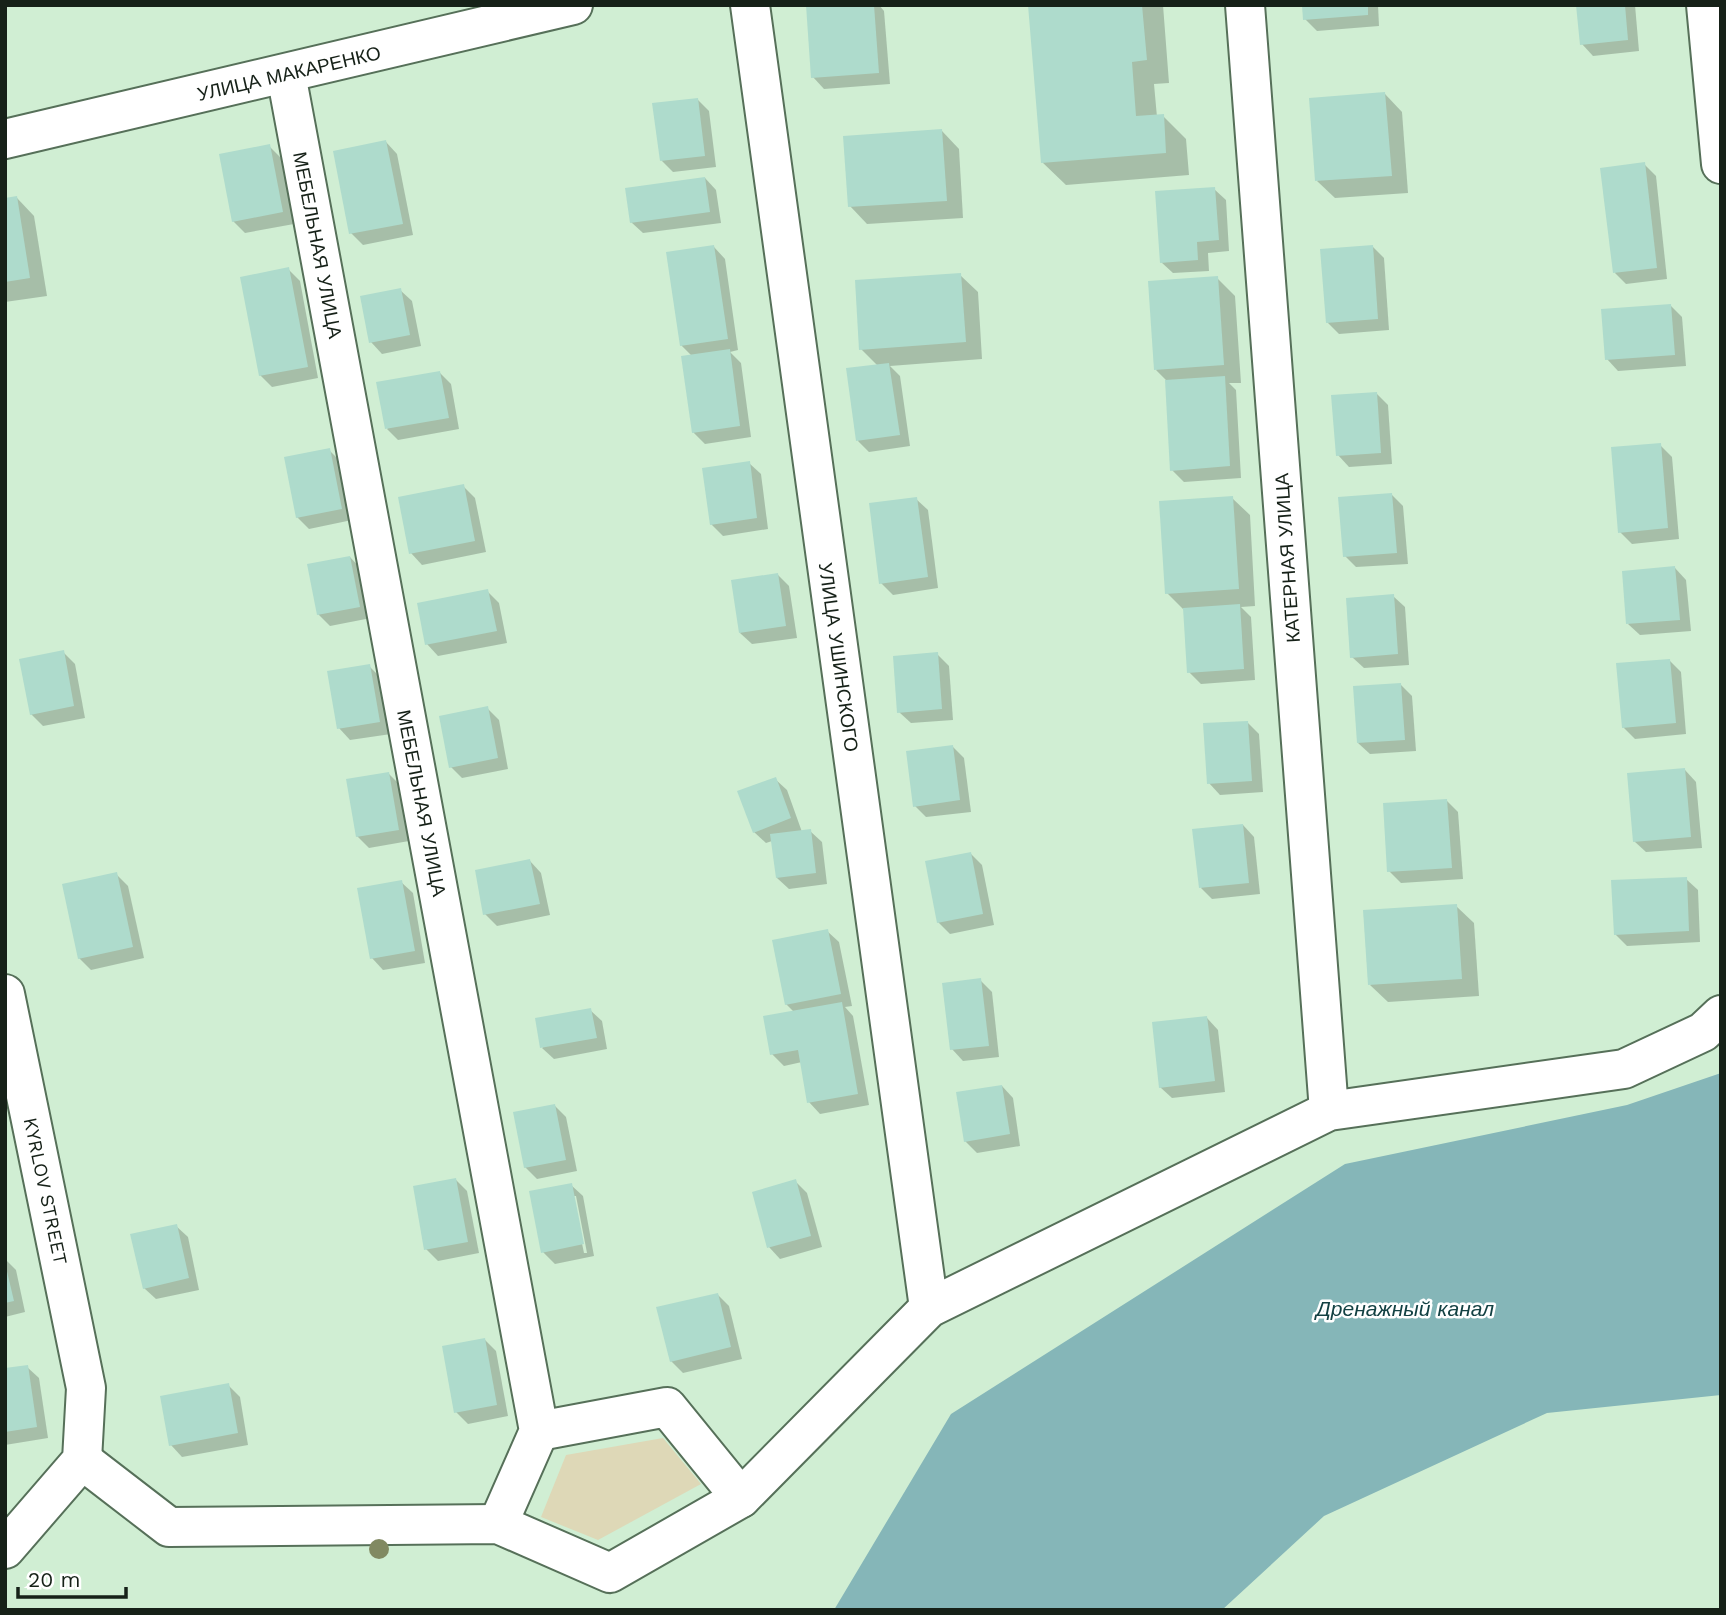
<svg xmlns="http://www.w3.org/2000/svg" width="1726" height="1615" viewBox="0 0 1726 1615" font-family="'Work Sans',sans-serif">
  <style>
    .green { fill: #ded8b7 }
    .water { fill: #85b6b8 }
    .shadow { fill: #0003; fill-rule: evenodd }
    .building { fill: #aedbcc }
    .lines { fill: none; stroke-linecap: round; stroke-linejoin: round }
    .minor-casing { stroke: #567059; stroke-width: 42 }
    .minor { stroke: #fff; stroke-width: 38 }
    .tree { fill: #818962 }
    .labels { text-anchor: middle; stroke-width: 5; stroke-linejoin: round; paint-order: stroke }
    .street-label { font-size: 19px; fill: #162118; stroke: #fff }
    .water-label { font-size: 21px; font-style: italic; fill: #134143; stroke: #fff }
  </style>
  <rect width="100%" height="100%" fill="#d0eed3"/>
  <polygon class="green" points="663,1438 701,1484 598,1540 541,1517 566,1455"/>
  <polygon class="water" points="1721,1073 1721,1395 1547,1413 1324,1516 1222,1610 834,1610 951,1414 1345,1164 1627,1105"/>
  <g class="shadow">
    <polygon points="808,5 879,5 884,11 890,84 824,89 813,77"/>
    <polygon points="1030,5 1163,5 1169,83 1154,84 1157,117 1163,116 1186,139 1189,175 1066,185 1042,162"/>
    <polygon points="1304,5 1378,5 1379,26 1317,31 1305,19"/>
    <polygon points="1578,5 1635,5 1639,51 1593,56 1582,44"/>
    <polygon points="1385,94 1402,112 1408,193 1335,198 1317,181"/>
    <polygon points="697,99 709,111 716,167 673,172 661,160"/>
    <polygon points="942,131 959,149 963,218 867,224 850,206"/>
    <polygon points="386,142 397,154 413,235 363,245 351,233"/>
    <polygon points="269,146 281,158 294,224 245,233 233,221"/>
    <polygon points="1644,164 1656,176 1667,279 1626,284 1615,273"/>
    <polygon points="705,178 716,190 721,223 643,233 631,222"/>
    <polygon points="1214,189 1226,200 1229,251 1208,253 1209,271 1173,273 1161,262"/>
    <polygon points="17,198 34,216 47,296 5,302 5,200"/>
    <polygon points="714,247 725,259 738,350 730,352 741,363 751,437 705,444 693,432 692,356 681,345"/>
    <polygon points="1373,247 1384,258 1389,330 1339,334 1327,322"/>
    <polygon points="288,269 300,281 318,378 272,387 260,375"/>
    <polygon points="960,275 978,292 982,359 890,366 900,376 910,446 869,452 858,441 878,366 861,349"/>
    <polygon points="1217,278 1235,296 1241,383 1229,383 1236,390 1241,478 1184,482 1172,470 1166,380 1156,370"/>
    <polygon points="400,290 412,301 421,346 382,354 371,342"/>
    <polygon points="1671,306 1682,317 1686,366 1618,371 1607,359"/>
    <polygon points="439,372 451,384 459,429 398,440 387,429"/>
    <polygon points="1376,393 1388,405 1392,464 1349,467 1338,455"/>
    <polygon points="1660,445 1672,457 1679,539 1632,544 1620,532"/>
    <polygon points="329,450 341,462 352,520 309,529 297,517"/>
    <polygon points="749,463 761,474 768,529 723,536 711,524"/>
    <polygon points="463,486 475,498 486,552 422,565 411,553"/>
    <polygon points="1392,495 1403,506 1408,564 1356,567 1345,556"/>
    <polygon points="1232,498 1250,515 1255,606 1241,607 1251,617 1255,680 1201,684 1189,672 1185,611 1167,593"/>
    <polygon points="916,499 928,510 938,588 893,595 881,583"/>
    <polygon points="350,557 361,569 371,618 330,626 318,614"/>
    <polygon points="1675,568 1686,580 1691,631 1640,635 1628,624"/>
    <polygon points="777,574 789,586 797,638 752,644 740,633"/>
    <polygon points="487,591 499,603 507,643 438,656 427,644"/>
    <polygon points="1393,596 1405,607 1409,665 1364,668 1352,657"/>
    <polygon points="63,652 75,664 85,718 43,726 31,714"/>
    <polygon points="937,654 949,666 953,720 911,723 899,712"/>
    <polygon points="1670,661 1681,672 1686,734 1635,739 1623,727"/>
    <polygon points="369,666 381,678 391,734 350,740 339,728"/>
    <polygon points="1400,684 1412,696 1416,751 1370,754 1358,743"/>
    <polygon points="487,708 499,720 508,769 462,778 451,767"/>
    <polygon points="1247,722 1259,734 1263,792 1220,795 1209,783"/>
    <polygon points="953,747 964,758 971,812 926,817 915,806"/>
    <polygon points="1685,770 1696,782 1702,848 1646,852 1634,841"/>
    <polygon points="389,774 400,785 409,841 369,848 357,836"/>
    <polygon points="775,779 787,790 802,832 810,831 822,842 827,884 789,889 777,878 772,841 766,843 754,832"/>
    <polygon points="1447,801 1458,812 1463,879 1401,883 1389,871"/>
    <polygon points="1243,825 1254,837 1260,894 1212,899 1201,888"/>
    <polygon points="971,854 982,865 994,925 950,934 938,922"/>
    <polygon points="530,861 541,873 550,915 497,926 485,914"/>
    <polygon points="116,874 128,886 144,958 91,970 79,958"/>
    <polygon points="1686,879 1698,890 1700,942 1627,946 1615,934"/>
    <polygon points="401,882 413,893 425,963 383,970 372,958"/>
    <polygon points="1456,906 1474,923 1479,996 1388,1002 1370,985"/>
    <polygon points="827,931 839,942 852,1006 845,1007 853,1016 869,1105 820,1114 809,1102 802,1062 784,1066 772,1054 794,1012 786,1004"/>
    <polygon points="980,980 992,992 999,1057 963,1061 952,1049"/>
    <polygon points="590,1010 602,1021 607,1049 554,1059 542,1048"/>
    <polygon points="1207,1018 1218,1030 1225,1092 1172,1098 1160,1087"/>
    <polygon points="1002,1086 1013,1098 1020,1146 977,1153 965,1141"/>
    <polygon points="554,1105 566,1117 577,1171 537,1179 525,1167"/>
    <polygon points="456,1180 467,1191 479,1253 438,1261 426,1249"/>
    <polygon points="795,1181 807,1193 822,1247 780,1259 769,1247"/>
    <path d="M571,1185L583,1196L594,1256L555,1264L543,1252ZM572,1196H576L587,1253H584Z"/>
    <polygon points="176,1226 188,1237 199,1290 156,1299 144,1288"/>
    <polygon points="5,1259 16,1270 25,1312 5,1317"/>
    <polygon points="718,1295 729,1306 742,1359 683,1373 671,1361"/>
    <polygon points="485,1340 496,1351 508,1416 468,1424 456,1412"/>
    <polygon points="27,1367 39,1378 48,1438 5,1445 5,1370"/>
    <polygon points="228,1385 240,1397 248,1445 182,1457 171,1445"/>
  </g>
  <g class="building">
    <polygon points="806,5 874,5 879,73 811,78"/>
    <polygon points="1028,5 1142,5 1147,60 1132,62 1136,116 1164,114 1166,153 1041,163"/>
    <polygon points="1302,5 1368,5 1368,15 1303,20"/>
    <polygon points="1576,5 1625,5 1628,40 1580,45"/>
    <polygon points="1385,92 1392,176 1315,181 1309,98"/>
    <polygon points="698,98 705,156 660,161 652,103"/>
    <polygon points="942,129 947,201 848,207 843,136"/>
    <polygon points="386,140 403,224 349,234 333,151"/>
    <polygon points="270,144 283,212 232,222 219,154"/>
    <polygon points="1645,162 1657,268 1613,273 1600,168"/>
    <polygon points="705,177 710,212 630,223 625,188"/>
    <polygon points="1215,187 1219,240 1197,242 1198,260 1160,263 1155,191"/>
    <polygon points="17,196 30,278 5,282 5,198"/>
    <polygon points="714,245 728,339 680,346 666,252"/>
    <polygon points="1373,245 1378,319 1326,323 1320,249"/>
    <polygon points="289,267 308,367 259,376 240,277"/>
    <polygon points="961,273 966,342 859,350 855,280"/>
    <polygon points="1218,276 1224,365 1154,370 1148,281"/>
    <polygon points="401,288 410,335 369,343 360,296"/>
    <polygon points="1671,304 1675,355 1605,360 1601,309"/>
    <polygon points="730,349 740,426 692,433 681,356"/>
    <polygon points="889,363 900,435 856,441 846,368"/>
    <polygon points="440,371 449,418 385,429 376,382"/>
    <polygon points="1225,376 1230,466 1170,471 1165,380"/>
    <polygon points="1377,392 1381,453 1336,456 1331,395"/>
    <polygon points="1661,443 1668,528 1618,533 1611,447"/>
    <polygon points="330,448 342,509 296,518 284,457"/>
    <polygon points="750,461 757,518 710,525 702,468"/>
    <polygon points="464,484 475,541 409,554 398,497"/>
    <polygon points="1392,493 1397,553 1343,557 1338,497"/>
    <polygon points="1233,496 1239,589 1165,594 1159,501"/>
    <polygon points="917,497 928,577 879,584 869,503"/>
    <polygon points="350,556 360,607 317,615 307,564"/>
    <polygon points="1675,566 1680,620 1626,624 1622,571"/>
    <polygon points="778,573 786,626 739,633 731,580"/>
    <polygon points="488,589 497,631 425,645 417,603"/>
    <polygon points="1394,594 1398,654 1350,658 1346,598"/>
    <polygon points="1240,604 1244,669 1187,673 1183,608"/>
    <polygon points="64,650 74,706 30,715 19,659"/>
    <polygon points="938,652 942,709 897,713 893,656"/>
    <polygon points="1670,659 1676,723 1622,728 1616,663"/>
    <polygon points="370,664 380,722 337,729 327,671"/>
    <polygon points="1401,683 1405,740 1357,743 1353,686"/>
    <polygon points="488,706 498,758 449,768 439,716"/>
    <polygon points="1248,721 1252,781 1207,784 1203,723"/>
    <polygon points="953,745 960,800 913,807 906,751"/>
    <polygon points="1685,768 1691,837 1633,842 1627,773"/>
    <polygon points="389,772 399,830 356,837 346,779"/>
    <polygon points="776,777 791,818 753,833 737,791"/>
    <polygon points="1447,799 1452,868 1387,872 1383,803"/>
    <polygon points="1243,824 1249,883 1199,888 1192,829"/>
    <polygon points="811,829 816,873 776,878 770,834"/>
    <polygon points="971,852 983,914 937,923 925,861"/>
    <polygon points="530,859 540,904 483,915 475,870"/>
    <polygon points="117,872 133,947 78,959 62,884"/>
    <polygon points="1687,877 1689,931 1614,935 1611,880"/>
    <polygon points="402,880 415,951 370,959 357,888"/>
    <polygon points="1457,904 1462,979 1368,985 1363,910"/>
    <polygon points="828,929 841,994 785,1005 772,940"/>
    <polygon points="981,978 989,1046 950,1050 942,983"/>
    <polygon points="842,1002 858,1094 807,1103 798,1050 770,1055 763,1016"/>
    <polygon points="591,1008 597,1038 540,1048 535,1018"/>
    <polygon points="1207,1016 1215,1081 1159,1088 1152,1022"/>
    <polygon points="1002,1085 1010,1134 964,1142 956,1092"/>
    <polygon points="555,1104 566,1160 524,1168 513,1112"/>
    <polygon points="456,1178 468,1242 424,1250 413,1186"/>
    <polygon points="796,1179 811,1236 767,1248 752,1192"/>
    <polygon points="572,1183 584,1244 541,1253 529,1191"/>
    <polygon points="177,1224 189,1278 143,1289 130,1234"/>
    <polygon points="5,1263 14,1301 5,1303"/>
    <polygon points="718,1293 731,1347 670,1362 656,1307"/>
    <polygon points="485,1338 497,1405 454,1413 442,1346"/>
    <polygon points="28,1365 37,1427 5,1432 5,1368"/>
    <polygon points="229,1383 238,1433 169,1446 160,1396"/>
  </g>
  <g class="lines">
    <g class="minor-casing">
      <g id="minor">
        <polyline points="750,5 929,1308"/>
        <polyline points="1245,5 1329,1111"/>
        <polyline points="1706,5 1721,164"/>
        <polyline points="286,74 539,1431 498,1524"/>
        <polyline points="5,139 573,5"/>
        <polyline points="5,994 86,1388 82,1460 5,1549"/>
        <polyline points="539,1431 667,1407 741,1498"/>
        <polyline points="82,1460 169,1527 498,1524 610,1573 741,1498 929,1308 1329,1111 1624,1069 1703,1032 1721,1015"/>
      </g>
    </g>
    <use href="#minor" class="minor"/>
  </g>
  <circle class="tree" cx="379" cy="1549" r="10"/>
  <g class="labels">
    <g class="street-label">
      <text transform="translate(289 73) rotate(-13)" y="7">УЛИЦА МАКАРЕНКО</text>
      <text transform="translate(318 245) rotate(79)" y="7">МЕБЕЛЬНАЯ УЛИЦА</text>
      <text transform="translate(1287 558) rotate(-94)" y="7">КАТЕРНАЯ УЛИЦА</text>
      <text transform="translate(839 657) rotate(82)" y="7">УЛИЦА УШИНСКОГО</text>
      <text transform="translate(422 803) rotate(79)" y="7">МЕБЕЛЬНАЯ УЛИЦА</text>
      <text transform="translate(46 1191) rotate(78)" y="7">KYRLOV STREET</text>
    </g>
    <g class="water-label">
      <text x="1405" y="1316">Дренажный канал</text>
    </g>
  </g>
  <rect width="1726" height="1615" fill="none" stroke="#162118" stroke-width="14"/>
  <path d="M18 1587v10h108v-10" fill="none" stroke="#162118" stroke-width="3.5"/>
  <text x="28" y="1587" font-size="21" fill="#162118" stroke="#ffffff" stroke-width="5" paint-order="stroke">20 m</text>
</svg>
